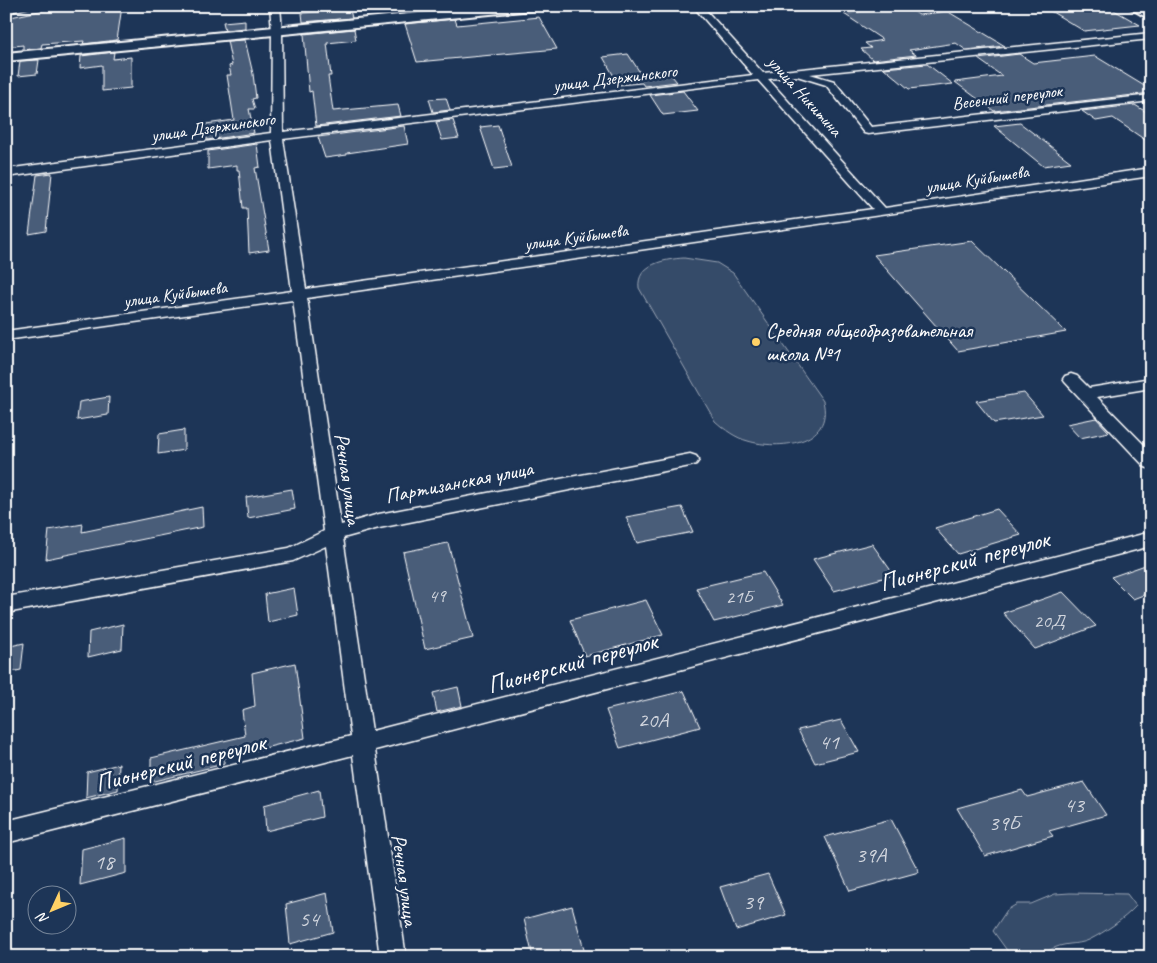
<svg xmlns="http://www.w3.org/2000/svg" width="1157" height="963" viewBox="0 0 1157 963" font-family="Caveat,sans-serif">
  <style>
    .green { fill: #364b69; stroke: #9aa5b4 }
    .building { fill: #4a5d79; stroke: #fff }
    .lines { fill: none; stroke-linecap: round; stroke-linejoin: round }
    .street-casing { stroke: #fff; stroke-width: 3 }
    .secondary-casing { stroke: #fff; stroke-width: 4 }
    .street { fill: #1d3557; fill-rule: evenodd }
    .secondary { fill: #1d3557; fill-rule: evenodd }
    .poi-dot { fill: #ffd166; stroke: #1d3557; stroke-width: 2 }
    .labels { text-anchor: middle; stroke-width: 5; stroke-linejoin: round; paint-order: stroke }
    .far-street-label { font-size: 18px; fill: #fff; stroke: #1d3557 }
    .number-label { font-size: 19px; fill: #d2d6de }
    .poi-label { font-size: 21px; fill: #fff; stroke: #1d3557; text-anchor: start }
    .street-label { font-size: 21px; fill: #fff; stroke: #1d3557 }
    .near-number-label { font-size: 22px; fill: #d2d6de }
    .near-street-label { font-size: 25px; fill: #fff; stroke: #1d3557 }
  </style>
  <rect width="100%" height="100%" fill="#1d3557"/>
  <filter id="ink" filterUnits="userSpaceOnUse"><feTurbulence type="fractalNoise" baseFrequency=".02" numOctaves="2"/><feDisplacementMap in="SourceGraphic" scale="10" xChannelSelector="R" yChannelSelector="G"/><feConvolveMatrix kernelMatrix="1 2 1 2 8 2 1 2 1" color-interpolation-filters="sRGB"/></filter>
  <g filter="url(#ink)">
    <g class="green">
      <path d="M684,258L717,263L733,273L823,401C834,445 778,450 748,441C736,438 725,430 715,421L639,288C636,264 666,259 684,258Z"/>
      <path d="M1070,893L1127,894L1136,906C1124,919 1105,932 1089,940C1076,946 1065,941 1048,951L1046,957L1011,956L993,931L1007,910L1017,904H1031L1055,894Z"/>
    </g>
    <g class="building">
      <polygon points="63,6 122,6 117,40 83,44 84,41 42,44 41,48 23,50 23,45 6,47 6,18"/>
      <polygon points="400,6 450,6 451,8 402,13"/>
      <polygon points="897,6 905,6 919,15 947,11 1005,46 966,50 956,43 909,50 916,55 873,60 861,49 871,48 865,43 883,40 844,14"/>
      <polygon points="1042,6 1107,6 1140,25 1084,31"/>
      <polygon points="350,10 352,18 303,22 302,13"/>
      <polygon points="539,17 557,49 417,62 405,24 455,19 457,25"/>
      <polygon points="245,20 245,28 225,30 223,22"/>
      <polygon points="354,29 356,40 327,43 331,76 328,76 333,111 398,105 401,116 316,126 312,91 309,92 304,34"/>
      <polygon points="245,40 253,74 256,98 252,99 255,109 249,109 254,133 207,140 206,124 234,120 227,75 231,75 229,66 232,65 227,41"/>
      <polygon points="114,52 113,59 131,57 131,88 102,91 102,65 80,68 81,56"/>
      <polygon points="628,54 641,74 668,71 677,82 644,86 642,83 619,85 603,57"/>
      <polygon points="1019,54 1033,63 1095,56 1151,90 1151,93 994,111 955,82 1002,76 978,59"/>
      <polygon points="39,60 37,74 18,76 20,61"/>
      <polygon points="927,64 953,84 909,89 884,68"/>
      <polygon points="683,91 698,111 663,115 650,95"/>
      <polygon points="446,98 450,110 433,112 429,99"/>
      <polygon points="1135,105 1151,115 1151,144 1113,118 1096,121 1082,111"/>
      <polygon points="453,120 459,138 442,140 436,122"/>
      <polygon points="1020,123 1071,162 1043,166 994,126"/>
      <polygon points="498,125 512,167 494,169 480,127"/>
      <polygon points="404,126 408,144 347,153 347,155 325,158 318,137"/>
      <polygon points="257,144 260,167 255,168 269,250 249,253 247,208 243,208 239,170 237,170 237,165 208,169 208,151"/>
      <polygon points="52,173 46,231 29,234 37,175"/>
      <polygon points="972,241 1066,332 958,351 874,255"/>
      <polygon points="1024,393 1043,415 994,423 976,401"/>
      <polygon points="109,397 108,415 77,420 79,402"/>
      <polygon points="1096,418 1109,432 1080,438 1067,424"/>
      <polygon points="184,430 184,450 158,454 159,434"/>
      <polygon points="292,489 295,509 248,518 246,497"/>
      <polygon points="202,507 203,527 46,559 49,530 83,524 82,532"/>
      <polygon points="682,507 693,532 637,543 626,517"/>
      <polygon points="997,509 1021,535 958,554 935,528"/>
      <polygon points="448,543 473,638 425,649 403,552"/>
      <polygon points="872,544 894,575 834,591 813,559"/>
      <polygon points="1151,563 1151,592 1133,599 1111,577"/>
      <polygon points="763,572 783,605 714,622 696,588"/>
      <polygon points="294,588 298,615 268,622 265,594"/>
      <polygon points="1063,592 1096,626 1035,649 1003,613"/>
      <polygon points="646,600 663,635 585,656 570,620"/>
      <polygon points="123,624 122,649 88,657 89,632"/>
      <polygon points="24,643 21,670 6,673 6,647"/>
      <polygon points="295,663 305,738 224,758 224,764 151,782 151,758 245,736 242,710 255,706 252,673"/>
      <polygon points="458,687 462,706 437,712 433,693"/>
      <polygon points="684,691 700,727 620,748 606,710"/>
      <polygon points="841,720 859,752 815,763 798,730"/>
      <polygon points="119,764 118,790 86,798 87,772"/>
      <polygon points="1084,782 1106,815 1049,831 1053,836 985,856 957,808 1022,790 1027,797"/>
      <polygon points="319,790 322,817 266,831 264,805"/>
      <polygon points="891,819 919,872 850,891 825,837"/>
      <polygon points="126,838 126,873 80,885 82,849"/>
      <polygon points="768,874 786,915 736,930 720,887"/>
      <polygon points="327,893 333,932 290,944 286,904"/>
      <polygon points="572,906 586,957 533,957 524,919"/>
    </g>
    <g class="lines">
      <g class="street-casing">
        <g id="street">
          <polygon points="12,6 34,6 6,13 6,7"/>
          <path d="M270,6H280L282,31L283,132L753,75L693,6H702L763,73L1151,33V39L810,74L834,81L871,127L1151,95V101L868,134L864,133L826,85L797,76L768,79L885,208L1151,168V176L307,298L341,525L379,514L690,454L696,456L699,460L696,464L690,466L379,528L343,538L372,731L1151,532V546L375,750L406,957H380L353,755L6,843V821L351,736L326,546L293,561L6,613V597L289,548L324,531L293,300L6,340V331L292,291L272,140L6,177V169L271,133L272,31ZM758,80L873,209L306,289L283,139Z"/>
          <polygon points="1071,374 1077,376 1089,388 1151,378 1151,388 1097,397 1151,452 1151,469 1145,467 1065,382 1063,379 1065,376"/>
        </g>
      </g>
      <g class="secondary-casing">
        <g id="secondary">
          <polygon points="491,6 538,6 532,10 6,61 6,53"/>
          <polygon points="1127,6 1143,6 1151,11 1151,20"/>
        </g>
      </g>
      <use href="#street" class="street"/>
      <use href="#secondary" class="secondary"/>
    </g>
  </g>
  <circle class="poi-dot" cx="756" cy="342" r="5"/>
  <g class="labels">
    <g class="far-street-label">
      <text transform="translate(615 78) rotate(-7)" y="6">улица Дзержинского</text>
      <text transform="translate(805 96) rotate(48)" y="6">улица Никитина</text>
      <text transform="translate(1007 97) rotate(-7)" y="6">Весенний переулок</text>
      <text transform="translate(213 127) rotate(-8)" y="6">улица Дзержинского</text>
      <text transform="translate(977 179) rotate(-9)" y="6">улица Куйбышева</text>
      <text transform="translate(576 237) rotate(-8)" y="6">улица Куйбышева</text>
      <text transform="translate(175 294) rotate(-8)" y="6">улица Куйбышева</text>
    </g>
    <g class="number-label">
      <text x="437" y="602">49</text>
      <text x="739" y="603">21Б</text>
      <text x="1049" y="627">20Д</text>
    </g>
    <g class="poi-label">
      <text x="766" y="337">Средняя общеобразовательная<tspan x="766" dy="24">школа №1</tspan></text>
    </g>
    <g class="street-label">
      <text transform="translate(348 479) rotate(82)" y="7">Речная улица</text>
      <text transform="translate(459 482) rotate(-11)" y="7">Партизанская улица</text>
      <text transform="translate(405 880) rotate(82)" y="7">Речная улица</text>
    </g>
    <g class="near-number-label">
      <text x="653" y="727">20А</text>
      <text x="829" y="749">41</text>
      <text x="1074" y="812">43</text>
      <text x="1004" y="830">39Б</text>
      <text x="871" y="862">39А</text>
      <text x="104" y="869">18</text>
      <text x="753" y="909">39</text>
      <text x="309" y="926">54</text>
    </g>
    <g class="near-street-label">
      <text transform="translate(964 560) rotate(-15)" y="9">Пионерский переулок</text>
      <text transform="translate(572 662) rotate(-15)" y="9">Пионерский переулок</text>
      <text transform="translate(180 762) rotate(-14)" y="9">Пионерский переулок</text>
    </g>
  </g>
  <rect width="1157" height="963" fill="none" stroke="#1d3557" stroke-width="25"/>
  <rect x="12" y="12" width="1132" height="938" fill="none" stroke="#fff" stroke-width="2" filter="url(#ink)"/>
  <g transform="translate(52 910) rotate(226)"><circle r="24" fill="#1d3557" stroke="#77869a"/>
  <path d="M0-4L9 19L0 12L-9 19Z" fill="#ffd166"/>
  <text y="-8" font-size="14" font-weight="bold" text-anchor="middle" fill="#ffffff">N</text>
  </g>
</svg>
